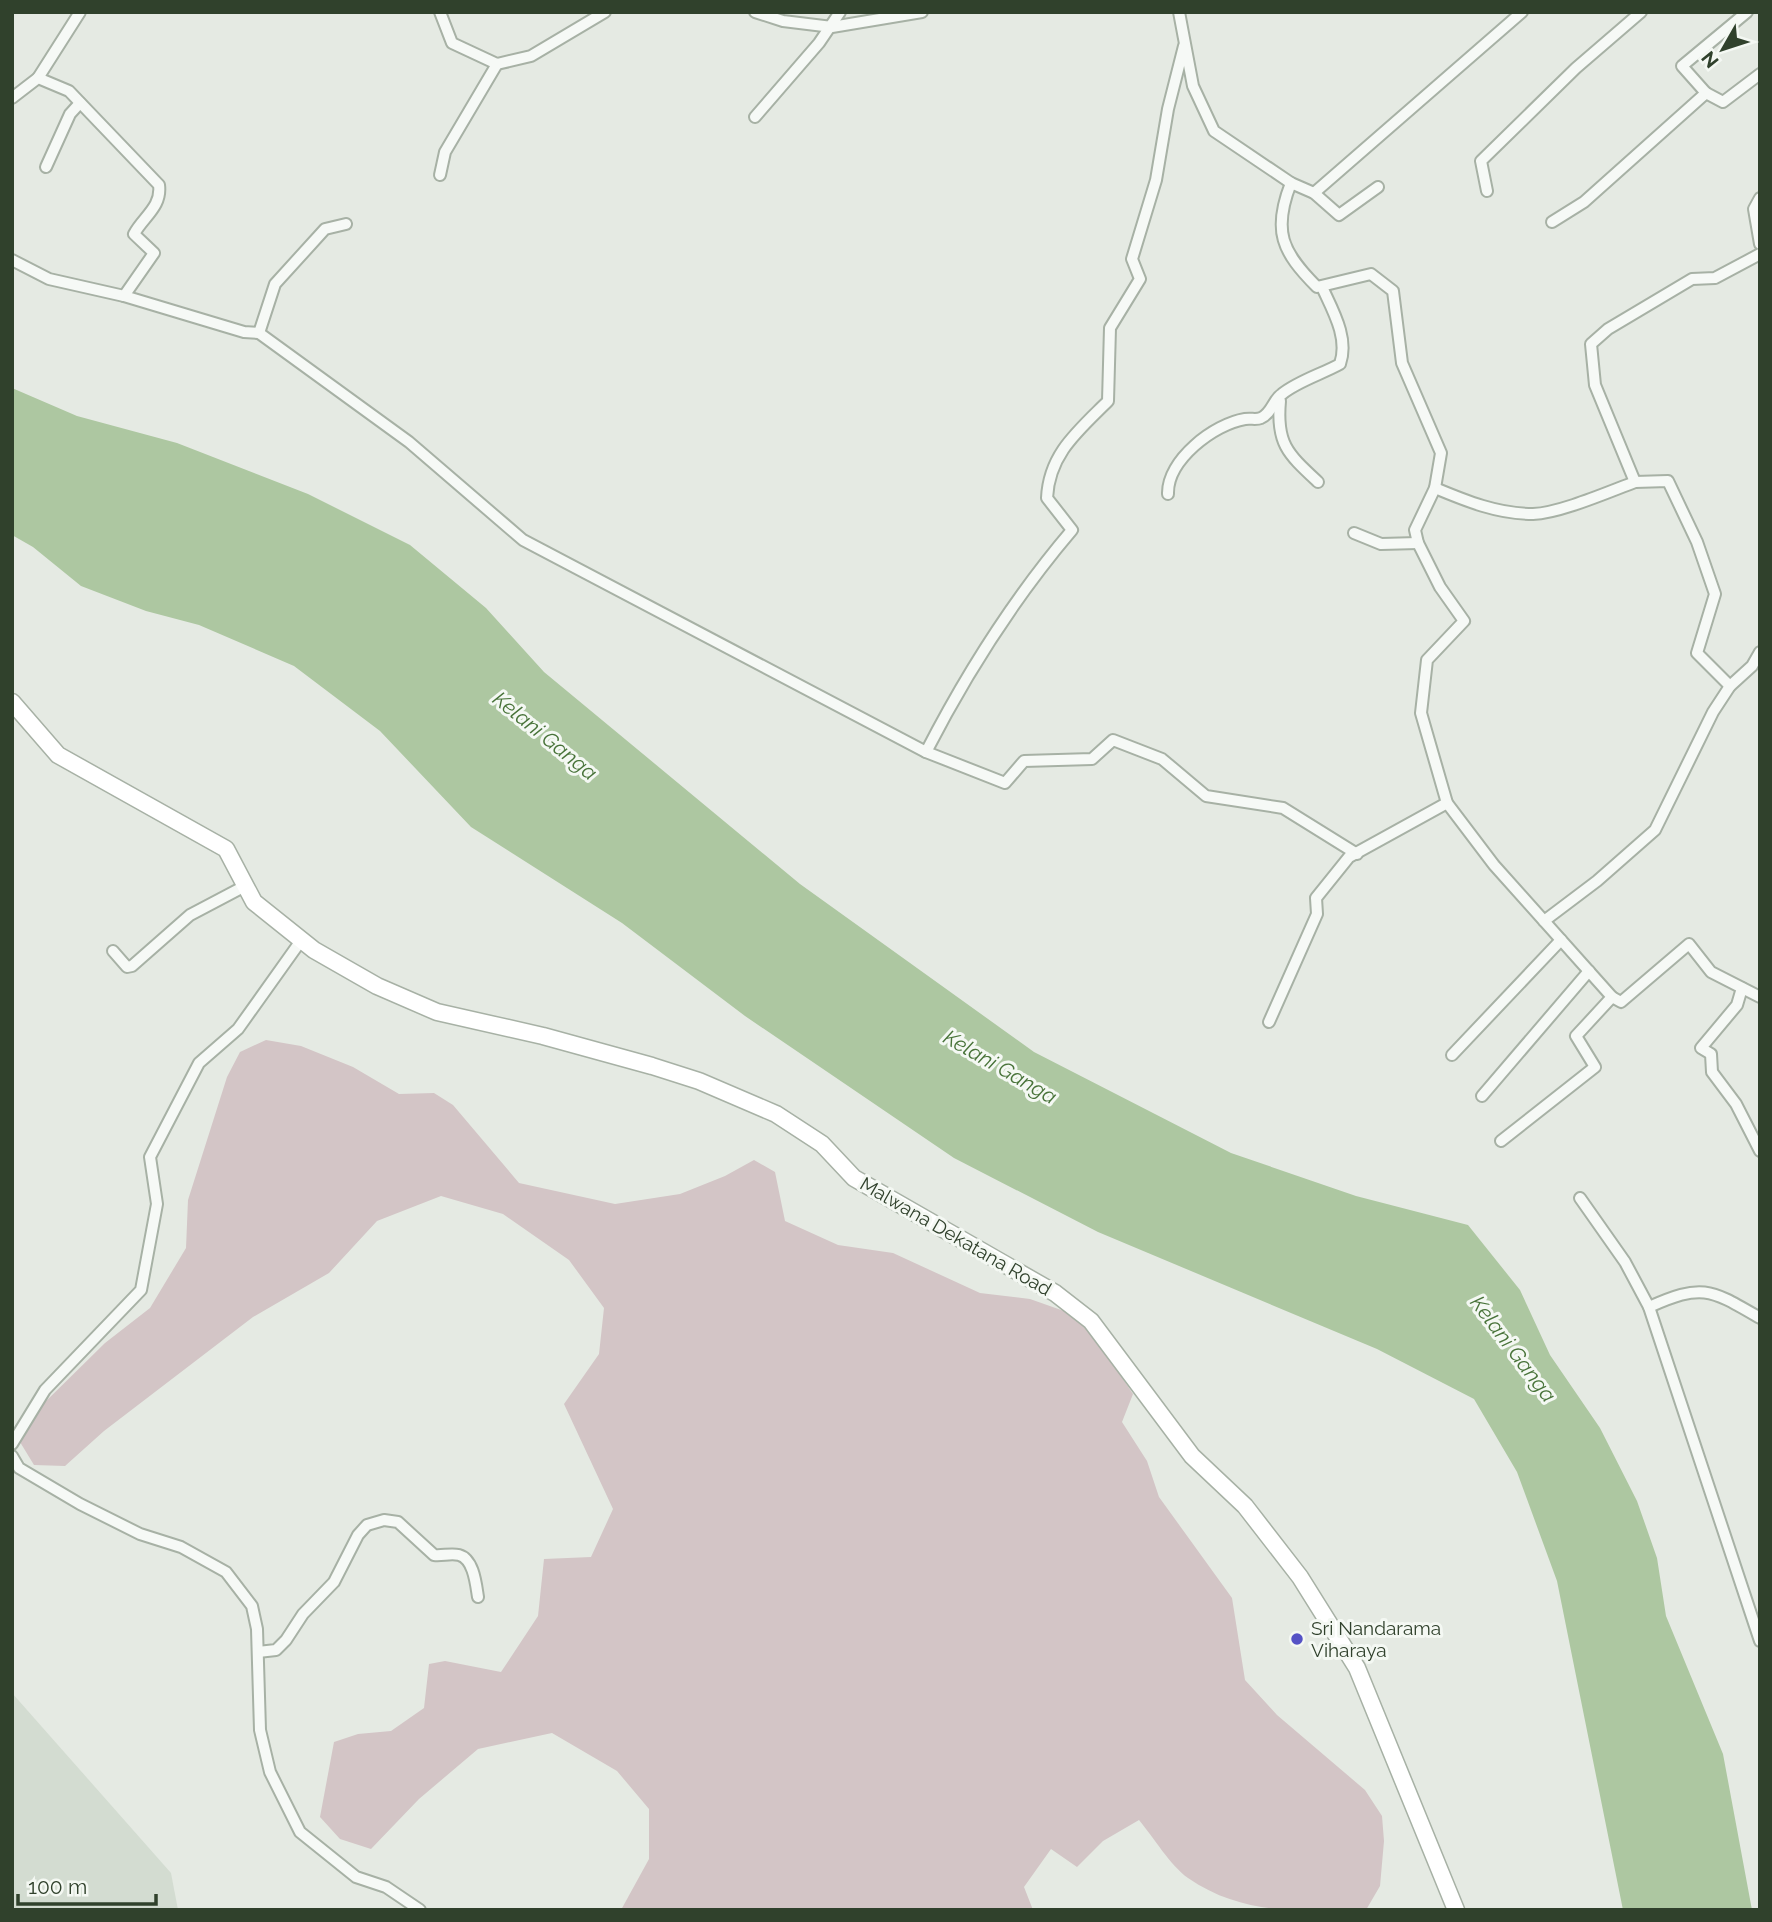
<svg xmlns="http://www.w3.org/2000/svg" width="1772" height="1922" viewBox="0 0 1772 1922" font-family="Raleway,sans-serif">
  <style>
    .built { fill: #d3dcd1 }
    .green { fill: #d3c5c6 }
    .water { fill: #adc7a1 }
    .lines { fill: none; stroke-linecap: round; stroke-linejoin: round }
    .street-casing { stroke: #a7b1a5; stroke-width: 14 }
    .secondary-casing { stroke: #a7b1a5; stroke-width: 19 }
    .street { stroke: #f6f9f6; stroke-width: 10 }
    .secondary { stroke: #fff; stroke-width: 16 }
    .poi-dot { fill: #5552c5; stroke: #f4f8f3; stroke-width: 2.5 }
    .labels { text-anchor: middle; stroke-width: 6; stroke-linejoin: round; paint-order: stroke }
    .street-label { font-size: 19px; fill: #30412c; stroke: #f4f8f3 }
    .poi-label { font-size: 19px; fill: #30412c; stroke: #f4f8f3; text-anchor: start }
    .water-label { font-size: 21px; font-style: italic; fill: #487339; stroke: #f4f8f3 }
  </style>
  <rect width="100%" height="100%" fill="#e5eae3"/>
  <polygon class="built" points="12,1693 171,1873 178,1910 12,1910"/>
  <path class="green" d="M266,1040L301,1046L353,1067L399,1094L434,1093L453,1105L519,1183L615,1204L680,1194L725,1176L754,1160L775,1172L785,1221L838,1245L893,1253L980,1293L1030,1299L1064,1311L1092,1333L1133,1394L1122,1422L1147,1461L1159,1497L1232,1598L1245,1680L1277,1715L1365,1790L1382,1816L1384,1841L1380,1886L1366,1910C1301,1910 1245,1917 1188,1878C1170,1865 1154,1838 1139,1820L1103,1841L1077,1867L1051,1849L1024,1887L1033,1910H621L649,1859V1809L617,1771L552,1733L478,1749L419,1799L371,1849L340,1839L320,1817L334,1742L358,1734L391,1731L424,1708L429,1664L445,1661L501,1672L538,1616L544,1559L591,1557L613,1509L564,1404L599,1354L604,1308L569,1260L503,1214L441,1196L377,1221L329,1273L253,1317L104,1431L65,1466L34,1465L20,1442L39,1408L105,1343L150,1308L186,1248L188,1200L227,1077L240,1052Z"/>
  <polygon class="water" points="12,388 77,416 177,443 308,494 410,545 486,608 544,672 800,884 1034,1052 1231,1153 1356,1196 1468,1225 1520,1290 1550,1355 1600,1428 1637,1501 1657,1558 1666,1616 1723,1754 1752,1910 1623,1910 1557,1581 1517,1472 1474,1399 1377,1349 1098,1232 954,1158 745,1016 622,923 471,827 380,731 294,666 199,625 146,611 81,586 33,547 12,535"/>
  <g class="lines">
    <g class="street-casing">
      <g id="street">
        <polyline points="440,12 452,43 497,64 531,56 605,12"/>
        <polyline points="755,12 783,21 832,27 922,12"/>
        <polyline points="1179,12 1193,86 1214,131 1291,183"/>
        <polyline points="38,78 80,12"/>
        <polyline points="1706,93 1682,66 1747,12"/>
        <path d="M12,98L38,78L69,91L159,185C162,207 143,217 134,234L154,253L124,296"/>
        <polyline points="755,117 819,43 840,12"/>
        <polyline points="46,167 70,114 80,103"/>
        <polyline points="440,175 445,152 497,64"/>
        <path d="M1378,187L1339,215L1314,193L1291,183C1272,231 1282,252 1317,287L1371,274L1393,291L1402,363L1441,453L1435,488L1415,530L1418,543L1440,587L1464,621L1427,660L1421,713L1447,803L1494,865L1612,997L1576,1036L1595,1067L1501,1141"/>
        <polyline points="1487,191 1481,161 1576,68 1641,12"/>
        <polyline points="1314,193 1522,12"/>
        <polyline points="1760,198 1754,209 1760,244"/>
        <polyline points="1552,222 1584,202 1706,93 1723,102 1760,74"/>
        <polyline points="12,260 49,279 124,296 244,332 259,333 275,284 325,229 346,224"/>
        <polyline points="259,333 409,442 523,540 926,752 1005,783 1024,761 1092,759 1113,740 1162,759 1206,796 1283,808 1357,854"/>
        <path d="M1280,401C1276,444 1288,454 1318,482"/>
        <path d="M1435,488C1466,501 1498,514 1533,514C1560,513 1608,492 1635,482"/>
        <path d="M1168,494C1167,460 1214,424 1245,419C1251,418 1256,420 1261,418C1272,413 1273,400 1282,394C1298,381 1322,374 1340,364C1349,338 1333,311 1322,287"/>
        <polyline points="1354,533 1381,544 1418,543"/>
        <polyline points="1730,686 1697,653 1715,594 1697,542 1668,481 1635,482 1595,385 1591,344 1608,329 1692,279 1715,278 1760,254"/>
        <path d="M926,752C966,674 1015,597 1072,530L1047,498C1049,454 1078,431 1108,401L1110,328L1140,279L1132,259L1156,180L1168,109L1184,46"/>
        <polyline points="1544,921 1597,881 1655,830 1713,712 1730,686 1752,666 1760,652"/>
        <polyline points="113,951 127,967 132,966 190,915 245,886"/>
        <polyline points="1742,988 1737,1005 1701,1048 1711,1054 1712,1072 1736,1104 1760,1151"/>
        <polyline points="1612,997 1621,1002 1689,944 1711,972 1760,997"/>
        <polyline points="1269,1022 1317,914 1316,898 1349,857 1447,803"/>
        <polyline points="1452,1055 1561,940"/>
        <polyline points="1482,1096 1589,971"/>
        <polyline points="1580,1198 1625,1262 1649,1307 1760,1641"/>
        <path d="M1649,1307C1703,1283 1710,1289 1760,1318"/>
        <polyline points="12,1444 45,1390 141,1290 157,1204 150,1157 199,1063 238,1029 300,942"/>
        <polyline points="12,1456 19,1468 80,1504 140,1534 181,1547 226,1572 252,1606 257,1629 260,1730 270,1772 300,1832 356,1877 386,1887 420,1910"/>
        <path d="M258,1652L276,1650L286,1640L303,1614L334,1582L358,1535L367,1525L384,1520L398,1522L434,1555C442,1556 451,1553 459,1555C474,1559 476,1585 478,1597"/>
      </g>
    </g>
    <g class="secondary-casing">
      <polyline id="secondary" points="12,702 58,755 226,849 254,902 314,950 377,986 437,1012 543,1036 652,1066 699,1081 776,1114 822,1144 854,1178 1055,1293 1091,1321 1192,1456 1245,1506 1300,1577 1357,1668 1456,1910"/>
    </g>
    <use href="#street" class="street"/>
    <use href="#secondary" class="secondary"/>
  </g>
  <circle class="poi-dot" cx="1297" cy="1639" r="7"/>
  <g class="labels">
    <g class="street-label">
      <text transform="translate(956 1236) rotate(30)" y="7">Malwana Dekatana Road</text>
    </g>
    <g class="poi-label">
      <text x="1311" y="1635">Sri Nandarama<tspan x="1311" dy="22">Viharaya</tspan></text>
    </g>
    <g class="water-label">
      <text transform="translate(545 736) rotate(39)" y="7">Kelani Ganga</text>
      <text transform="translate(1000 1067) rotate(30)" y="7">Kelani Ganga</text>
      <text transform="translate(1513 1349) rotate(53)" y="7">Kelani Ganga</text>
    </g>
  </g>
  <rect width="1772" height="1922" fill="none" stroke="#30412c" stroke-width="28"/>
  <g transform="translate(1723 49) rotate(231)" stroke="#f4f8f3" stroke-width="5" paint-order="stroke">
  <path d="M0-5L12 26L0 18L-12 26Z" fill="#30412c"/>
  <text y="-10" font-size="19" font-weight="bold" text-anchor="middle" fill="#30412c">N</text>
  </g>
  <path d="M18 1894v10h138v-10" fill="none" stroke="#30412c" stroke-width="3.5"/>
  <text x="28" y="1894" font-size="21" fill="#30412c" stroke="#f4f8f3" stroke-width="5" paint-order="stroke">100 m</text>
</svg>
